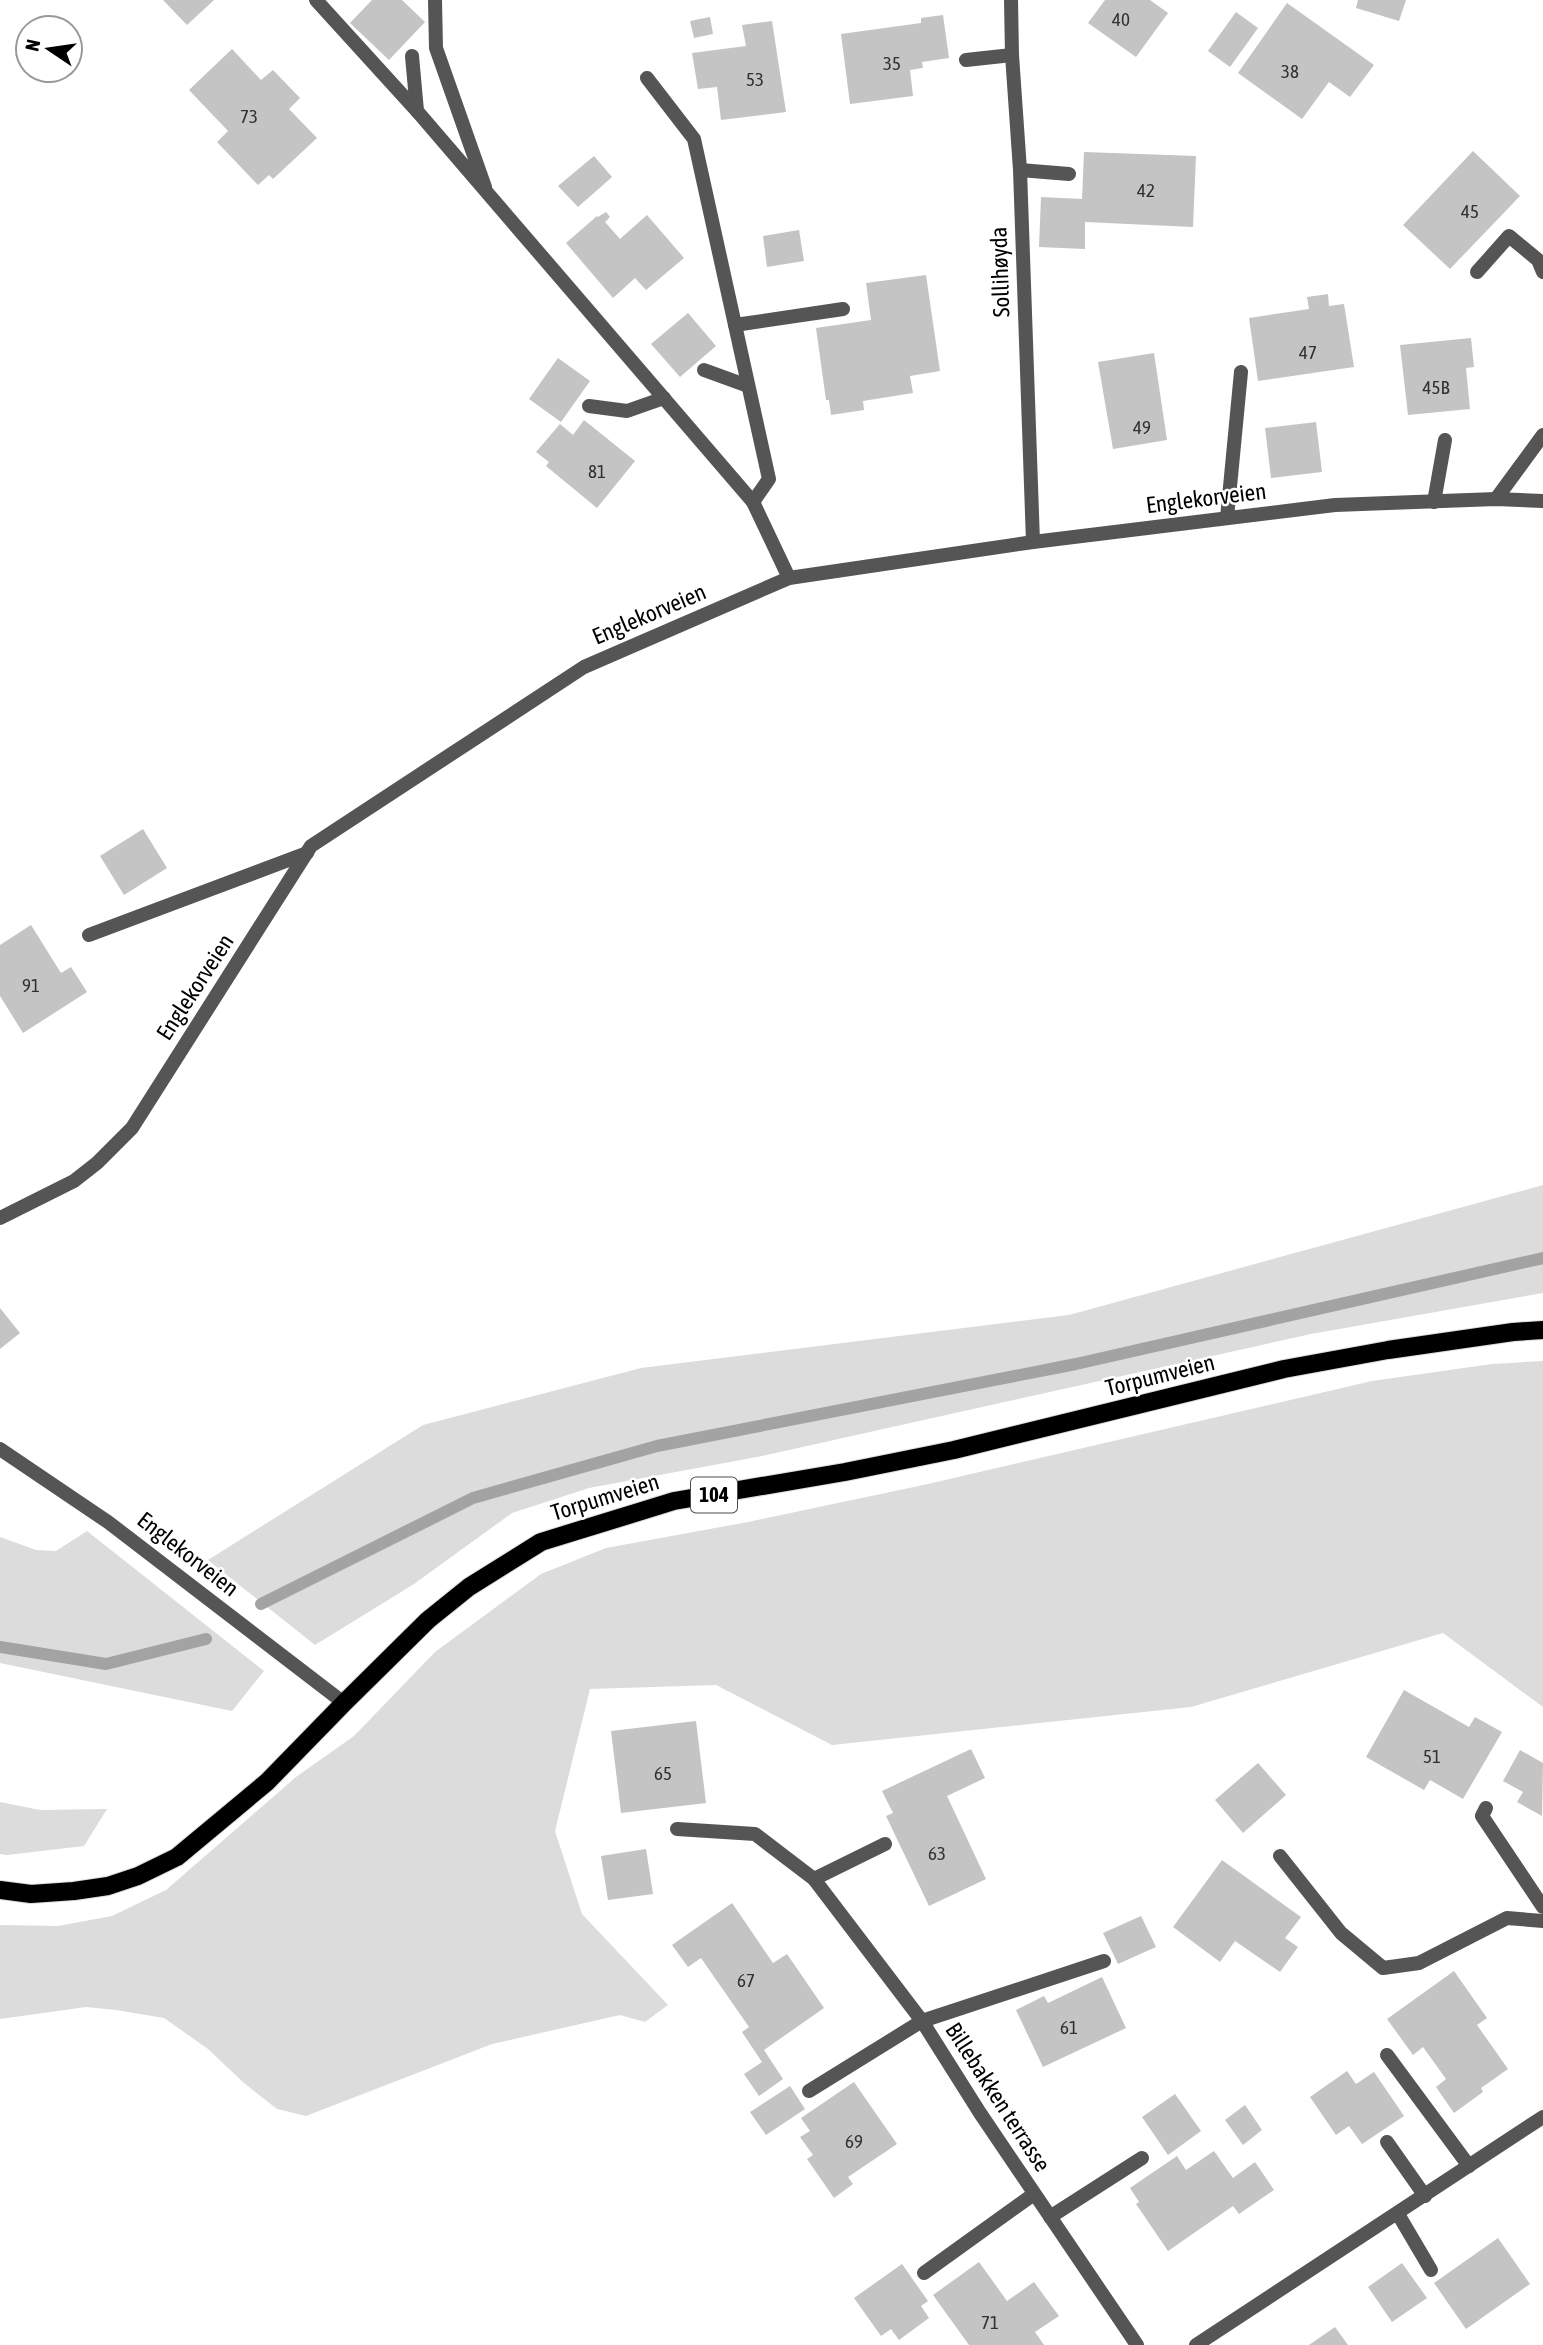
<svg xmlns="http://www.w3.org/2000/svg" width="1543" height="2345" viewBox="0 0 1543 2345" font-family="'Asap Condensed',sans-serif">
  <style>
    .green { fill: #dcdcdc }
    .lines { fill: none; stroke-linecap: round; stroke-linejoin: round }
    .stream { stroke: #a3a3a3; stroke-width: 12 }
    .building { fill: #c4c4c4 }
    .primary-casing { stroke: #dbdbdb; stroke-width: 20 }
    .service { stroke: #555; stroke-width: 14 }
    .minor { stroke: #555; stroke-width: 14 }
    .primary { stroke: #000; stroke-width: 18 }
    .labels { text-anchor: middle; stroke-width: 5; stroke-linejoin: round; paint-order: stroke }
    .number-label { font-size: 19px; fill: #313131 }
    .shield { fill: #fff; stroke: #4c4c4c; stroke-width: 2 }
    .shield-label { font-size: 21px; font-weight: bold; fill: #000 }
    .street-label { font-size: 23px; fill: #000; stroke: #fff }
  </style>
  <rect width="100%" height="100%" fill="#fff"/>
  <g class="green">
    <polygon points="1543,1185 1543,1293 1311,1334 757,1457 589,1488 512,1513 414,1584 315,1645 208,1560 423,1425 641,1368 1069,1315"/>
    <polygon points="1543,1361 1543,1707 1443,1633 1191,1707 832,1745 716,1685 590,1689 555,1831 582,1914 668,2005 645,2022 620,2015 492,2044 306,2116 277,2109 244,2083 208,2049 164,2018 116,2010 86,2007 0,2019 0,1925 58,1926 112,1916 166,1890 296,1777 354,1736 435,1652 541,1574 606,1548 748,1522 928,1484 1372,1381 1492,1364"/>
    <polygon points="87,1531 264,1671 232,1711 0,1663 0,1537 36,1550 56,1551"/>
    <polygon points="0,1802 40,1810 107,1809 84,1846 7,1855 0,1854"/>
  </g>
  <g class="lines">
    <g class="stream">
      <polyline points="261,1604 473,1498 657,1446 1076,1364 1543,1258"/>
      <polyline points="0,1647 106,1664 206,1639"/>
    </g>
  </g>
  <g class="building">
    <polygon points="163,0 214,0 187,25"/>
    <polygon points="372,0 402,0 425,22 389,60 350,23"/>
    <polygon points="1105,0 1150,0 1168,13 1136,57 1088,23"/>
    <polygon points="1358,0 1406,0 1399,21 1356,8"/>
    <polygon points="1287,3 1374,65 1350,97 1329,82 1302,119 1238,73"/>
    <polygon points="1236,12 1258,28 1230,67 1208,51"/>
    <polygon points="943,15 949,58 922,62 923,68 910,70 913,96 850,104 841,34 921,23 921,18"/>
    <polygon points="710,17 713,34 694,38 690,21"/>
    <polygon points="772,21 786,112 721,120 717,87 698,89 692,53 746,46 742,25"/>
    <polygon points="232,49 261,80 273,70 300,98 289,109 317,138 273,179 269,175 258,185 217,142 228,131 189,90"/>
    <polygon points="1473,151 1520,196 1450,269 1403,225"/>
    <polygon points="1084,152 1196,156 1193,227 1085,222 1085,249 1039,247 1041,197 1082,199"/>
    <polygon points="594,156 612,177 578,207 558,186"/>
    <polygon points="606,212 610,217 605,222 620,239 647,215 684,258 646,290 635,278 613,298 566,243 597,216 598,217"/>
    <polygon points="799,230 804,261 767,267 763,236"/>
    <polygon points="926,275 940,371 910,376 913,393 863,401 864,410 831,415 829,400 826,400 816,328 871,320 866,283"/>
    <polygon points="1328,294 1329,306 1344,304 1354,367 1258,381 1249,318 1309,309 1307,297"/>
    <polygon points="688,313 716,346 680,377 651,344"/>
    <polygon points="1471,338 1474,367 1466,368 1470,409 1408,415 1400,345"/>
    <polygon points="1154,353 1167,440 1113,449 1098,362"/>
    <polygon points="558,358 590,381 561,422 529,399"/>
    <polygon points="584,420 635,461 597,508 546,466 549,462 536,452 560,424 573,435"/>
    <polygon points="1316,422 1322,472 1271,478 1265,428"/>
    <polygon points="143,829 167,868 124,895 100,856"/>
    <polygon points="31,925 61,973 71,967 87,992 23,1033 0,996 0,945"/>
    <polygon points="0,1308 20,1333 0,1349"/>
    <polygon points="1404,1690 1469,1727 1475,1717 1502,1732 1463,1799 1430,1780 1424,1790 1366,1757"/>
    <polygon points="696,1721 706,1803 621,1813 611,1731"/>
    <polygon points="971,1749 985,1778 947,1796 986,1879 929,1906 886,1816 893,1813 882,1791"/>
    <polygon points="1520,1750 1543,1763 1542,1816 1517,1802 1523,1792 1503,1781"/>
    <polygon points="1258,1763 1286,1795 1243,1833 1215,1800"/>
    <polygon points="646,1849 653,1894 608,1900 601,1856"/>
    <polygon points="1222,1860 1301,1917 1285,1938 1298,1947 1280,1972 1235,1941 1220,1962 1173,1927"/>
    <polygon points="732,1903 773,1963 787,1954 824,2008 764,2050 783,2079 759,2096 744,2074 762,2062 742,2032 749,2027 701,1958 688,1967 672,1945"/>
    <polygon points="1141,1916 1156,1947 1118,1964 1103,1933"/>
    <polygon points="1454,1971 1487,2018 1477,2025 1508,2069 1481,2088 1483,2092 1454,2113 1436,2087 1446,2079 1423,2047 1413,2055 1387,2019"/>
    <polygon points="1102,1977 1126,2028 1043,2067 1016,2010 1044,1996 1048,2003"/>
    <polygon points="1347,2071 1356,2084 1374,2072 1404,2116 1362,2144 1349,2126 1336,2135 1310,2097"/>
    <polygon points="854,2082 897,2144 848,2177 853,2184 834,2198 807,2159 813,2155 800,2137 810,2131 801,2118"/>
    <polygon points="790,2086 805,2109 766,2135 750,2112"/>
    <polygon points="1175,2094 1201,2131 1168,2155 1142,2117"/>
    <polygon points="1245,2105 1262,2130 1243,2145 1225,2120"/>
    <polygon points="1214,2151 1233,2178 1255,2162 1274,2190 1239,2214 1233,2206 1168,2251 1136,2204 1139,2202 1130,2188 1177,2156 1186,2170"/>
    <polygon points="1498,2238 1530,2284 1466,2329 1434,2283"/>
    <polygon points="979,2262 1007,2301 1034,2282 1059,2316 1035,2332 1044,2345 969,2345 933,2295"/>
    <polygon points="1402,2263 1427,2298 1392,2322 1368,2287"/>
    <polygon points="902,2264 928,2301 921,2306 929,2318 899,2340 891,2329 881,2336 854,2298"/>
    <polygon points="1335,2327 1348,2345 1309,2345"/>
  </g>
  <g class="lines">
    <g class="primary-casing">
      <polyline id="primary" points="0,1890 31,1894 74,1891 108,1886 138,1876 177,1857 267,1782 344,1703 428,1620 469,1587 541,1542 674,1501 845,1472 954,1450 1284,1369 1388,1350 1513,1332 1543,1330"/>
    </g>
    <g class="service">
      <polyline points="316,0 417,111 753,502 789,578"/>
      <polyline points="435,0 436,48 485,187"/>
      <polyline points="412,56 417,111"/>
      <polyline points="966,60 1012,55"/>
      <polyline points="647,78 694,139 769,479 753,502"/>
      <polyline points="1020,170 1069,174"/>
      <polyline points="1477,272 1509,236 1538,260 1543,272"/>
      <polyline points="735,325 843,309"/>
      <polyline points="704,370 748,386"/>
      <polyline points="589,406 627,411 664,398"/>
      <polyline points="1496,499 1543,435"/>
      <polyline points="1434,502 1445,440"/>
      <polyline points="1227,518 1241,372"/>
      <polyline points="89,935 307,853"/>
      <polyline points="1486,1808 1482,1816 1543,1907"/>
      <polyline points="677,1829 755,1834 814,1879 885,1844"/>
      <polyline points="1280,1856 1341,1933 1383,1968 1419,1963 1507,1918 1543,1921"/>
      <polyline points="1387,2055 1469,2166"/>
      <polyline points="809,2091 922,2021 1104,1961"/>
      <polyline points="1387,2142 1425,2196"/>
      <polyline points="1398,2214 1431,2270"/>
      <polyline points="1050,2217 1142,2158"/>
      <polyline points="924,2273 1034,2194"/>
    </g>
    <g class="minor">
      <polyline points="1011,0 1012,55 1020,170 1033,542"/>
      <polyline points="0,1218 74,1181 97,1163 132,1128 311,846 584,667 789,578 1033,542 1335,505 1496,499 1543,501"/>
      <polyline points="0,1449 108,1522 344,1703"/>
      <polyline points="814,1879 922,2021 980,2113 1137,2345"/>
      <polyline points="1196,2345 1543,2117"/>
    </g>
    <use href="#primary" class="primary"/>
  </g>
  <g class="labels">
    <g class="number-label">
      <text x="1121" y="26">40</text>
      <text x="892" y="70">35</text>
      <text x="1290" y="78">38</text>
      <text x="755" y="86">53</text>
      <text x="249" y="123">73</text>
      <text x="1146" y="197">42</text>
      <text x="1470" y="218">45</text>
      <text x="1308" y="359">47</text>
      <text x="1436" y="394">45B</text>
      <text x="1142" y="434">49</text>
      <text x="597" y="478">81</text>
      <text x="31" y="992">91</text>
      <text x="1432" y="1763">51</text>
      <text x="663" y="1780">65</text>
      <text x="937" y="1860">63</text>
      <text x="746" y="1987">67</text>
      <text x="1069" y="2034">61</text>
      <text x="854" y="2148">69</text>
      <text x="990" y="2329">71</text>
    </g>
    <rect class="shield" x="691" y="1477.5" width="46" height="35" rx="5"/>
    <g class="shield-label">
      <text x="714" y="1502">104</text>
    </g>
    <g class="street-label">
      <text transform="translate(1000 272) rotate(-92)" y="8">Sollihøyda</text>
      <text transform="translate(1206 498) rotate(-7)" y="8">Englekorveien</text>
      <text transform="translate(649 614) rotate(-23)" y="8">Englekorveien</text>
      <text transform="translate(195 987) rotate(-57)" y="8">Englekorveien</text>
      <text transform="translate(1160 1375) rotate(-14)" y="8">Torpumveien</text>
      <text transform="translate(605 1497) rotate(-17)" y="8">Torpumveien</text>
      <text transform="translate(188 1554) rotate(38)" y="8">Englekorveien</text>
      <text transform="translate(998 2097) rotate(57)" y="8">Billebakken terrasse</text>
    </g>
  </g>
  <g transform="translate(49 49) rotate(283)"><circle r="33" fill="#ffffff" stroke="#999999" stroke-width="2"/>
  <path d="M0-5L12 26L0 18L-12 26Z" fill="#000000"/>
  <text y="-10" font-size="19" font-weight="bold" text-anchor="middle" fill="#000000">N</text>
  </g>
</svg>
